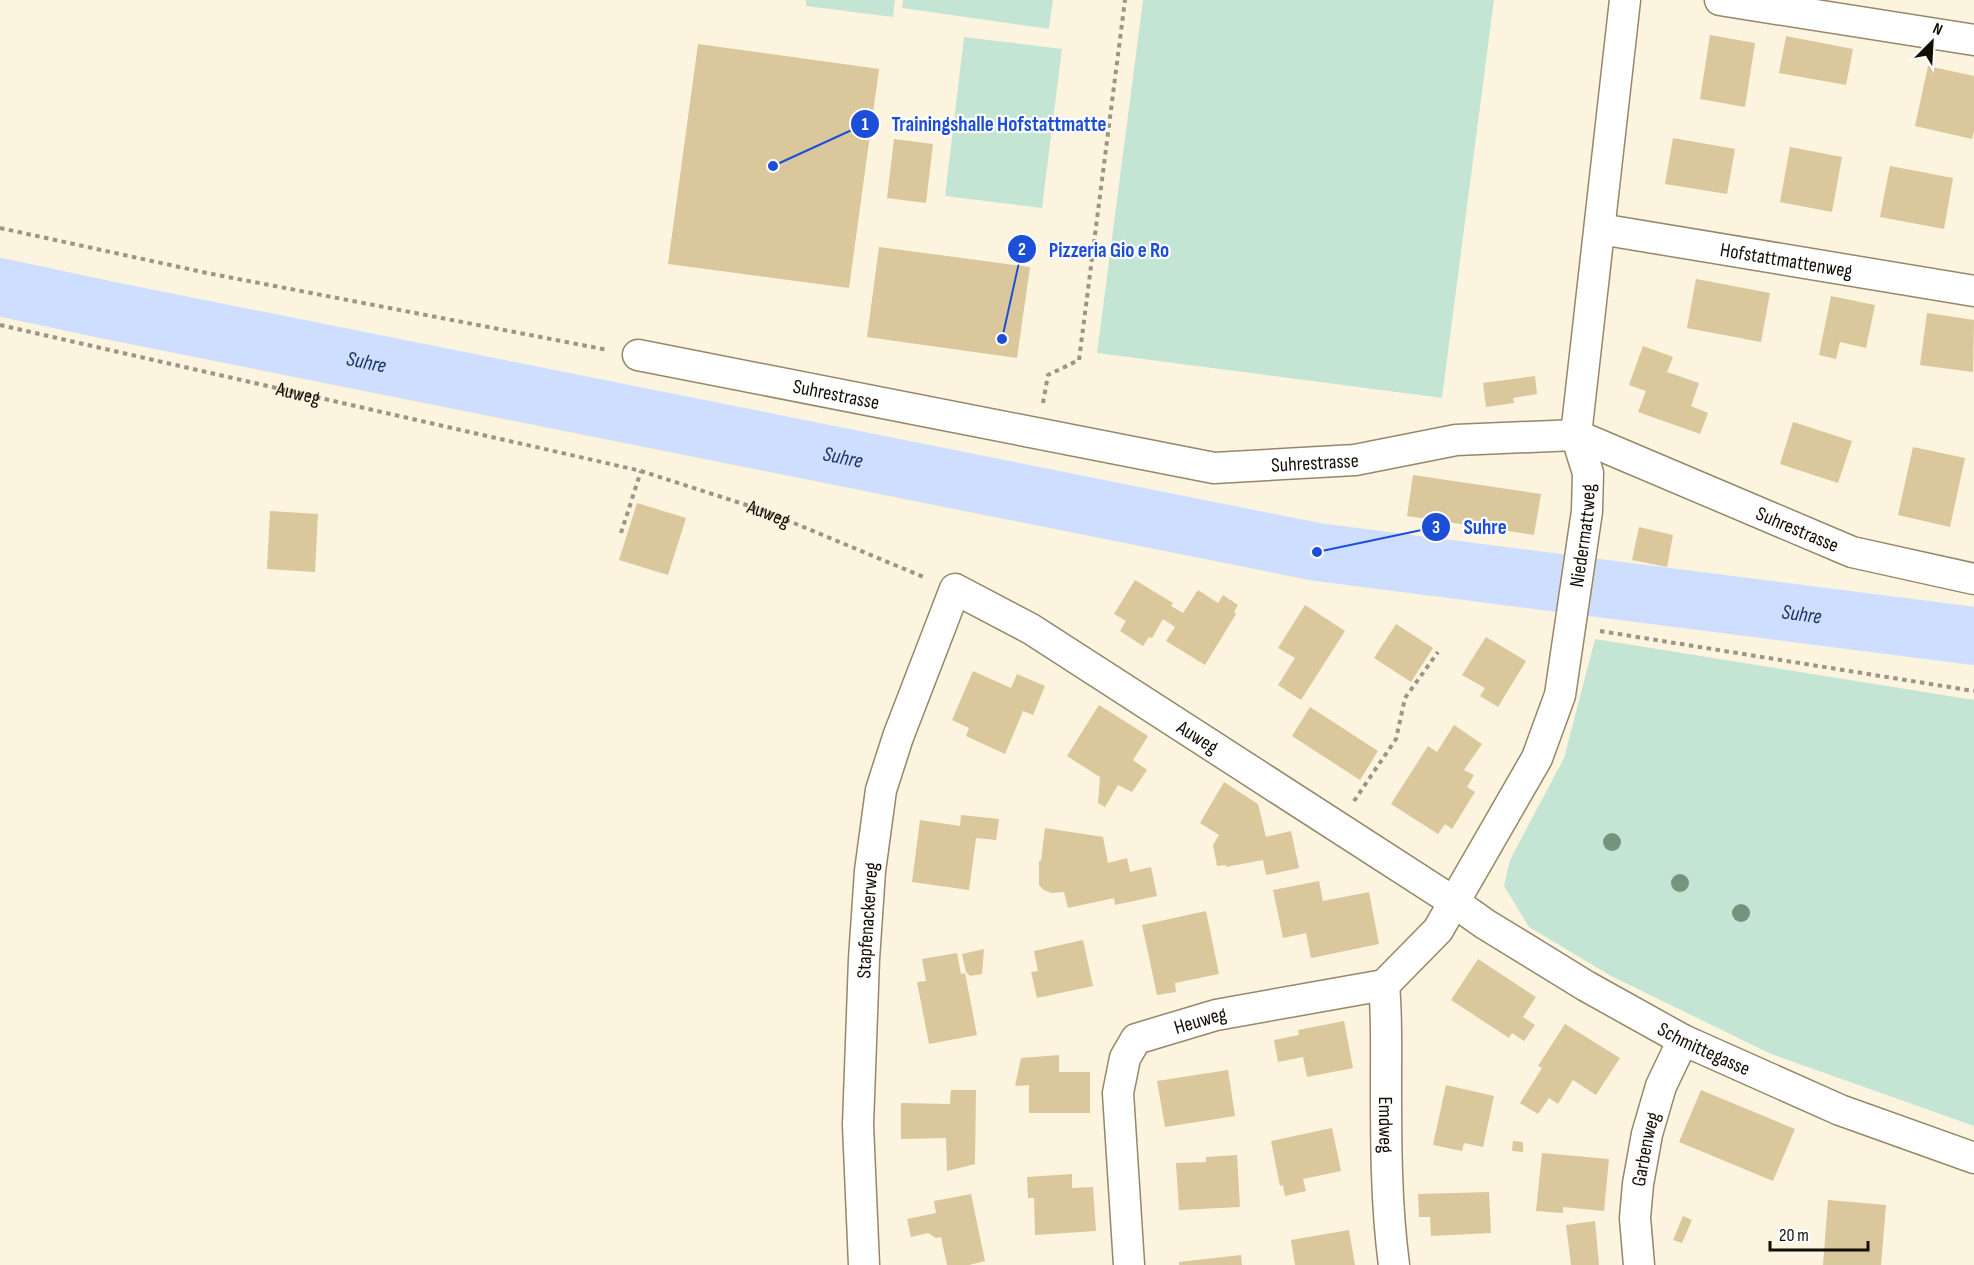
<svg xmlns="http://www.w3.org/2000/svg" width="1974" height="1265" viewBox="0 0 1974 1265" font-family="'Sofia Sans Condensed',sans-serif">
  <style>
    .green { fill: #c4e5d3 }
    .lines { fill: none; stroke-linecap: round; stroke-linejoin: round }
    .river { stroke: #cddeff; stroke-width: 58 }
    .building { fill: #dac79b }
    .street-casing { stroke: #958768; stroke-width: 33 }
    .path { stroke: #9c9484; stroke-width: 4; stroke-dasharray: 4.5 4.5; stroke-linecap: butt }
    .street { stroke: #fff; stroke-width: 30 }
    .tree { fill: #75947e }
    .labels { text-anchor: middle; stroke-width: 4.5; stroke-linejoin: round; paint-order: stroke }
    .street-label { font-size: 20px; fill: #130e04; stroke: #fff }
    .water-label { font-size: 21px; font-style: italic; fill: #1e3365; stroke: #fff }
    .leader { fill: none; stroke: #1d4ed8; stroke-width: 2 }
    .callout-dot { fill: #1d4ed8; stroke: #fff; stroke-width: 2 }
    .mark-label { font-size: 18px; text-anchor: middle; font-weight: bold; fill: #fff }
    .callout-label { font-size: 21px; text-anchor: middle; font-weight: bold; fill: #1d4ed8; stroke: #fff; stroke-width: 4.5; stroke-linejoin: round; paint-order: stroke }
  </style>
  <rect width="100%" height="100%" fill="#fdf4df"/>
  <g class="green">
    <polygon points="806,0 895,0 893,17 806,6"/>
    <polygon points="903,0 1053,0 1049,29 902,8"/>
    <polygon points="1143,0 1494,0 1442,398 1097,353"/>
    <polygon points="964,37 1062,49 1042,208 945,196"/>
    <polygon points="1595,639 1974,700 1974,1126 1771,1054 1611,976 1529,927 1504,886 1510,860 1564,758"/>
  </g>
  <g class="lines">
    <path class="river" id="s1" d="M0,287L112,311L1317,552L1974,636"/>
  </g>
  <g class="building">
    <polygon points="1710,35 1755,43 1745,107 1700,99"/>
    <polygon points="1786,36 1853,49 1846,85 1779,73"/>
    <polygon points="698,44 879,69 849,288 668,264"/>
    <polygon points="1928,66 1974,76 1974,131 1972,139 1915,126"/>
    <polygon points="1673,138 1735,149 1727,194 1665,184"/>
    <polygon points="894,139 933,144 926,203 887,198"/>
    <polygon points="1790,147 1842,157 1832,212 1780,202"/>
    <polygon points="1890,166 1953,178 1944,229 1880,217"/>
    <polygon points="879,247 1030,267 1017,358 867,337"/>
    <polygon points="1696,279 1770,293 1761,342 1687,328"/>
    <polygon points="1831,296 1875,305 1866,348 1840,342 1836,359 1819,355"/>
    <polygon points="1927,313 1974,320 1973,372 1920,365"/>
    <polygon points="1643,346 1673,357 1667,372 1699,383 1691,406 1708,413 1700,434 1638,412 1646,391 1629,385"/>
    <polygon points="1535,376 1537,394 1513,398 1514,403 1486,407 1483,383"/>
    <polygon points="1793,422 1852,441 1838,483 1780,464"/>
    <polygon points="1913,447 1965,458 1950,527 1898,515"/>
    <polygon points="1413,475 1541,494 1534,535 1407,516"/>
    <polygon points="637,503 686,518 668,575 619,560"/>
    <polygon points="270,511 318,514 315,572 267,569"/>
    <polygon points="1639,527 1673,535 1667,567 1632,560"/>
    <polygon points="1135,580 1173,603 1171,606 1183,613 1198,590 1218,603 1223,595 1238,605 1234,612 1236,614 1205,665 1166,641 1175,627 1163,619 1152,638 1149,637 1143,646 1120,631 1126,621 1114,614"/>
    <polygon points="1305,605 1345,631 1301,700 1278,685 1295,658 1278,648"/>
    <polygon points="1396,624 1433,648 1411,682 1374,658"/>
    <polygon points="1486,637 1526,661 1498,707 1480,696 1485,688 1462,675"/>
    <polygon points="973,671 1011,688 1017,674 1045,686 1033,715 1023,711 1005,754 966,736 969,728 952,720"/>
    <polygon points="1099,705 1148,736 1133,760 1147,770 1132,792 1118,785 1105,807 1098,803 1100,777 1067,756"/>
    <polygon points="1310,707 1378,751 1360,780 1292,736"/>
    <polygon points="1454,725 1482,744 1464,770 1474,775 1467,787 1475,792 1452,829 1445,824 1438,834 1391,804 1428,746 1437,752"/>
    <polygon points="1224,782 1258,804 1266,837 1291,831 1299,868 1266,875 1263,860 1226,867 1226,865 1217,866 1213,845 1219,835 1200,823"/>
    <polygon points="961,815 999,819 996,840 976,838 969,890 912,882 920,820 960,826"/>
    <polygon points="1045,828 1103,837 1108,863 1127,858 1130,872 1151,867 1157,896 1115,905 1114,898 1068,908 1064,892 1051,893 1044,890 1039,885 1039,861 1041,861"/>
    <polygon points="1319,881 1323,901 1369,892 1379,944 1311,958 1306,933 1283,938 1273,890"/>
    <polygon points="1206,911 1219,974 1175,983 1176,992 1157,995 1142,925"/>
    <polygon points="1083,940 1093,986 1037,998 1031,972 1038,971 1034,951"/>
    <polygon points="984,949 982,974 970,976 966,972 962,954"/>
    <polygon points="957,953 961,974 965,973 977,1035 929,1044 917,982 926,981 922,959"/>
    <polygon points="1478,959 1536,997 1523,1017 1535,1025 1524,1041 1512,1033 1509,1038 1451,1000"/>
    <polygon points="1344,1021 1353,1068 1307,1077 1303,1057 1278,1062 1274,1040 1299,1035 1298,1030"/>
    <polygon points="1565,1024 1620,1058 1596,1095 1573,1080 1558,1104 1549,1098 1538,1114 1520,1103 1542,1068 1538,1066"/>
    <polygon points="1059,1055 1059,1072 1090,1072 1090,1113 1029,1113 1029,1085 1015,1086 1021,1058"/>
    <polygon points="1228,1070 1235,1116 1165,1127 1157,1081"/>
    <polygon points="1446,1085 1494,1096 1483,1147 1464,1143 1462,1151 1433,1145"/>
    <polygon points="951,1090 976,1090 975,1164 947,1171 946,1138 901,1139 901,1103 950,1104"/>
    <polygon points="1701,1090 1795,1129 1773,1181 1679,1142"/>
    <polygon points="1332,1128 1341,1171 1303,1179 1306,1191 1285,1196 1283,1185 1280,1186 1271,1141"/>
    <polygon points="1513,1141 1523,1142 1523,1152 1512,1151"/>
    <polygon points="1542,1153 1609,1159 1604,1211 1563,1207 1563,1213 1536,1211"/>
    <polygon points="1237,1155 1240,1207 1179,1210 1176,1163 1206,1162 1206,1157"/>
    <polygon points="1072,1174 1072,1188 1093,1187 1096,1231 1035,1235 1034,1198 1028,1198 1027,1177"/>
    <polygon points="1489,1192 1491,1233 1431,1236 1430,1217 1419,1217 1418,1194"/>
    <polygon points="971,1194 985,1261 969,1265 947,1265 941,1237 936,1238 928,1233 911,1237 907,1219 936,1213 934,1201"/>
    <polygon points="1828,1200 1886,1205 1881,1265 1823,1265"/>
    <polygon points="1683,1216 1692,1220 1682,1243 1673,1240"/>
    <polygon points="1595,1221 1599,1265 1571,1265 1566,1225"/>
    <polygon points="1349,1230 1355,1265 1295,1265 1291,1240"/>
    <polygon points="1241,1255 1242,1265 1179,1265 1179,1262"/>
  </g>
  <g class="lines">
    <g class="street-casing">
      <g id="street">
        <polyline points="1720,0 1974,40"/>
        <path id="s3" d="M1600,229L1974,291"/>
        <path id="s4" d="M638,355L1214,468L1355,460L1456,440L1576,435L1852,552L1974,579"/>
        <path id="s5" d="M1384,985C1387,1017 1386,1049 1386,1081C1386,1142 1386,1205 1394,1265"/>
        <path id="s6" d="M864,1265L858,1125L864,959L870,871L881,790L898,737L955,589L1031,629L1454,902L1485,924L1586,986L1683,1040L1840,1110L1974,1158"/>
        <path id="s7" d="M1129,1265L1118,1093L1125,1058L1136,1039L1216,1015L1384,985L1438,930L1537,758L1560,695L1587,511L1588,473L1576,435L1625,0"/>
        <path id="s8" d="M1639,1265L1635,1218L1638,1184L1647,1134L1661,1086L1683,1040"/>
      </g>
    </g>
    <g class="path">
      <polyline points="0,228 207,273 608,350"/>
      <path id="s2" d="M0,325L641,471L765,511L926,578"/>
      <polyline points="1043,403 1048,375 1079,360 1125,0"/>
      <polyline points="621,533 641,471"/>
      <polyline points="1600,631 1974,691"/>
      <polyline points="1354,801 1396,739 1405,698 1438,652"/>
    </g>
    <use href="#street" class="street"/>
  </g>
  <g class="tree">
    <circle cx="1612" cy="842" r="9"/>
    <circle cx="1680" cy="883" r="9"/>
    <circle cx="1741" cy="913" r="9"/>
  </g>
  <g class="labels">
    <g class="street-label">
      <text dy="7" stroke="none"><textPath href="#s3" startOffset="189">Hofstattmattenweg</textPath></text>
      <text dy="7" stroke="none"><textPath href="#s2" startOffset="306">Auweg</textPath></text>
      <text dy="7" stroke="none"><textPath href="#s4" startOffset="202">Suhrestrasse</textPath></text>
      <text dy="7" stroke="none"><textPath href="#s4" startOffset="688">Suhrestrasse</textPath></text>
      <text dy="7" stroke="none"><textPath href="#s2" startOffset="792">Auweg</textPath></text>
      <text dy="7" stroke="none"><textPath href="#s4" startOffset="1192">Suhrestrasse</textPath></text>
      <text dy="7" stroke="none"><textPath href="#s7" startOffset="988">Niedermattweg</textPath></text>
      <text dy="7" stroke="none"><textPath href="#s6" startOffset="975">Auweg</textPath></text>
      <text dy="7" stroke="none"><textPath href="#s6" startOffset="345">Stapfenackerweg</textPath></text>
      <text dy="7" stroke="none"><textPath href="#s7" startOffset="297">Heuweg</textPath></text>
      <text dy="7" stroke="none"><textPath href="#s6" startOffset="1570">Schmittegasse</textPath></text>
      <text dy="7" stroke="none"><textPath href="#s5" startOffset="140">Emdweg</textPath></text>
      <text dy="7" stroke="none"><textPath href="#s8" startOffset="117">Garbenweg</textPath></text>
    </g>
    <g class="water-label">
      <text dy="7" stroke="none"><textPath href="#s1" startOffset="374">Suhre</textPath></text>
      <text dy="7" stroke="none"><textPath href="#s1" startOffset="860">Suhre</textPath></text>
      <text dy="7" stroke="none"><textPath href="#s1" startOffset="1832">Suhre</textPath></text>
    </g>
  </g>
  <path class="leader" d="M773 166L865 124M1002 339L1022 249M1317 552L1436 527"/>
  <g class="callout-dot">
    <circle cx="773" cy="166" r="6"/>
    <circle cx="1002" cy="339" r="6"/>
    <circle cx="1317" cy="552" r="6"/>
    <circle cx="865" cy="124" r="15"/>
    <circle cx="1022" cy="249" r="15"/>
    <circle cx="1436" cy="527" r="15"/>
  </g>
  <g class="mark-label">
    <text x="865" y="130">1</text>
    <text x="1022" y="255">2</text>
    <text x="1436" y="533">3</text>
  </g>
  <g class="callout-label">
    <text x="999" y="131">Trainingshalle Hofstattmatte</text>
    <text x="1109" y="257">Pizzeria Gio e Ro</text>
    <text x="1485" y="534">Suhre</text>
  </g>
  <g transform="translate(1932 42) rotate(24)" stroke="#ffffff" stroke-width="4.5" paint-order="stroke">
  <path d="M0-4.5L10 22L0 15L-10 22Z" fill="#130e04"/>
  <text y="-9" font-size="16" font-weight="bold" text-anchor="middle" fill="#130e04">N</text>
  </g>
  <path d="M1770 1241v9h98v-9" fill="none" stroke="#130e04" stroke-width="3"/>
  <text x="1779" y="1241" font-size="18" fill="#130e04" stroke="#ffffff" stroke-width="4.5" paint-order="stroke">20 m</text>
</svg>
